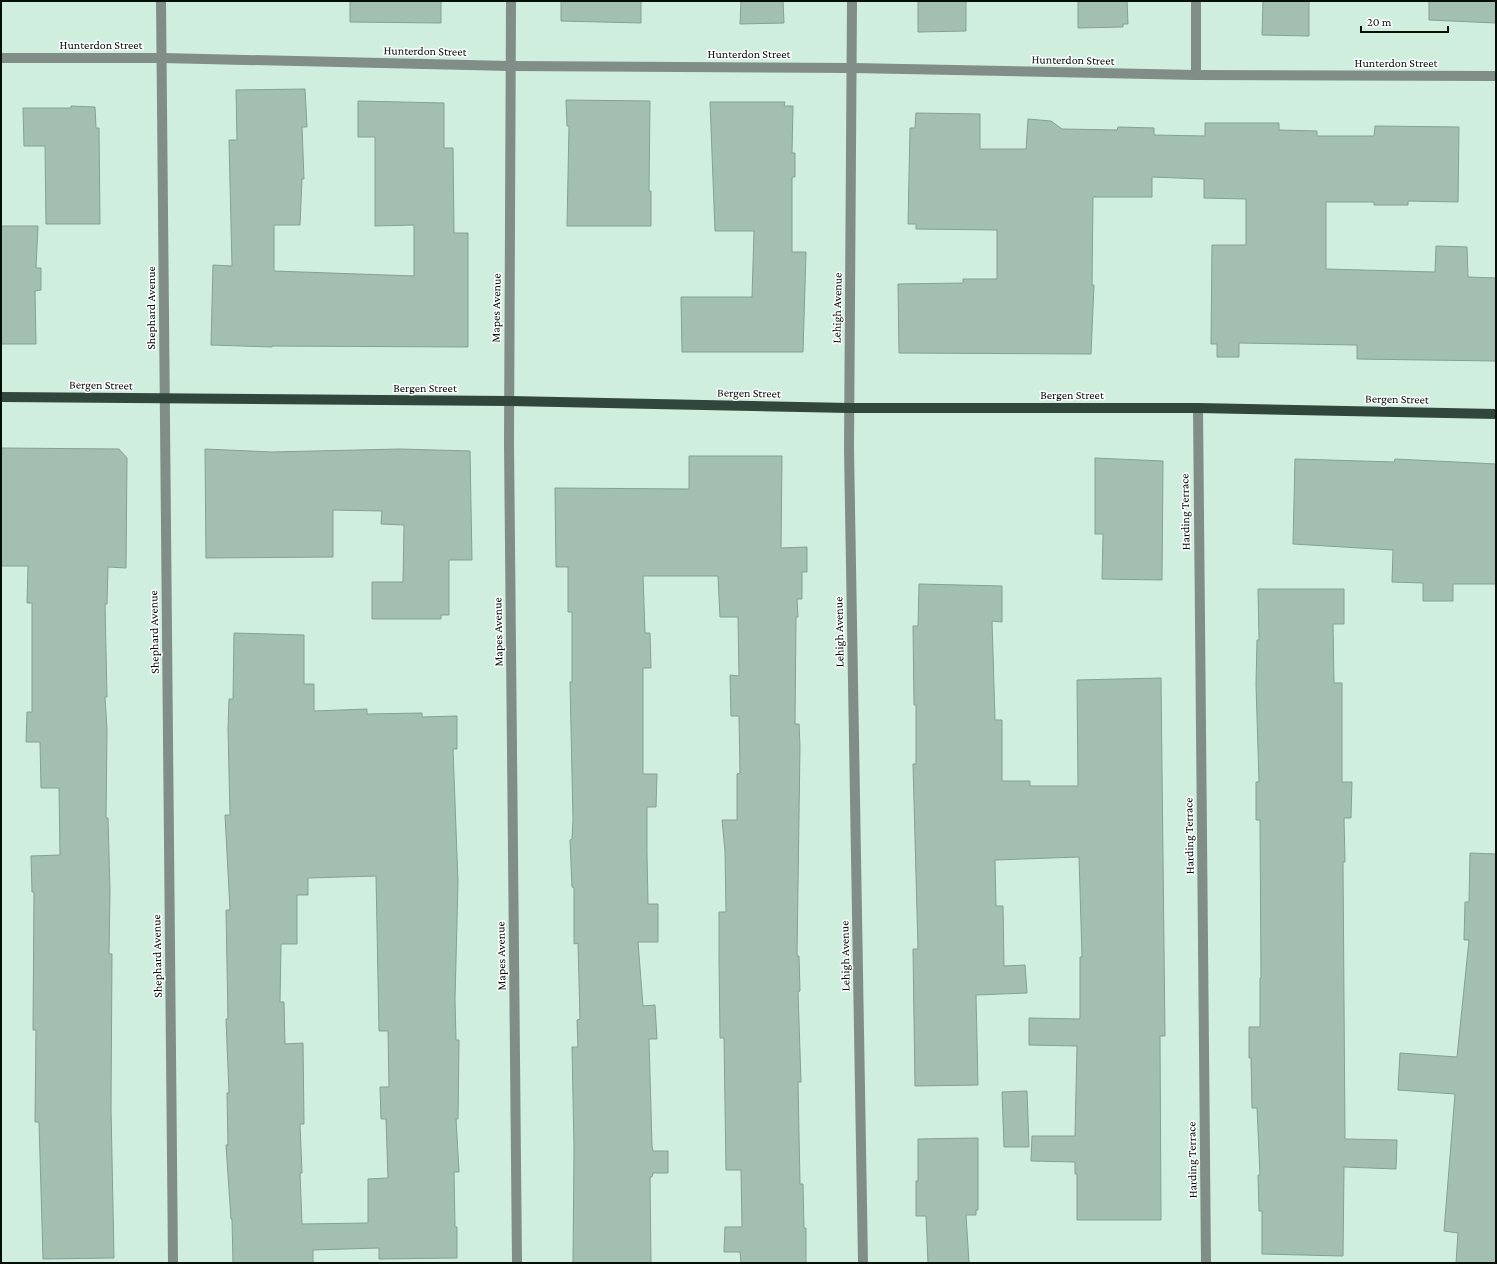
<svg xmlns="http://www.w3.org/2000/svg" width="1497" height="1264" viewBox="0 0 1497 1264" font-family="'Crimson Pro',serif">
  <style>
    .building { fill: #a2bfb0; stroke: #84a192; fill-rule: evenodd }
    .lines { fill: none; stroke-linecap: round; stroke-linejoin: round }
    .minor { stroke: #818d87; stroke-width: 10 }
    .major { stroke: #31473c; stroke-width: 10 }
    .labels { text-anchor: middle; stroke-width: 3; stroke-linejoin: round; paint-order: stroke }
    .street-label { font-size: 12px; fill: #050f0a; stroke: #fff }
  </style>
  <rect width="100%" height="100%" fill="#cfeede"/>
  <g class="building">
    <polygon points="350,1 441,1 441,23 350,22"/>
    <polygon points="561,1 641,1 641,23 561,21"/>
    <polygon points="741,1 783,1 784,23 740,24"/>
    <polygon points="918,1 966,1 966,31 918,32"/>
    <polygon points="1078,1 1127,1 1128,24 1123,24 1123,27 1078,28"/>
    <polygon points="1263,1 1309,1 1309,36 1262,35"/>
    <polygon points="1429,1 1496,1 1496,23 1429,20"/>
    <polygon points="305,89 307,127 302,127 304,179 302,179 300,225 274,225 274,271 414,276 414,225 375,226 375,137 358,137 358,101 444,103 444,148 453,148 454,233 468,233 468,347 272,346 272,347 211,345 213,265 232,266 229,140 237,140 236,90"/>
    <polygon points="566,100 650,101 649,191 651,191 651,226 567,226 569,126 567,126"/>
    <polygon points="710,102 785,102 784,106 793,106 792,153 795,153 795,177 792,177 792,252 806,252 803,352 682,352 681,297 752,297 754,231 715,231"/>
    <polygon points="71,106 95,107 96,128 99,128 100,224 46,224 45,146 24,146 23,108 71,108"/>
    <polygon points="916,113 980,114 980,149 1026,149 1028,119 1051,121 1062,129 1117,130 1118,127 1154,128 1154,135 1205,136 1205,123 1279,123 1279,130 1317,131 1317,136 1374,136 1375,126 1459,127 1458,202 1408,201 1408,205 1374,205 1374,202 1326,202 1326,269 1435,272 1436,246 1467,247 1468,277 1496,278 1496,361 1357,359 1357,345 1239,343 1239,357 1217,357 1217,344 1211,344 1212,245 1246,245 1246,199 1204,198 1204,179 1152,177 1152,197 1093,197 1092,285 1094,285 1091,354 899,353 898,284 963,283 963,279 997,279 997,230 916,229 916,224 908,224 910,128 915,128"/>
    <polygon points="1,226 38,226 36,268 41,268 41,290 35,291 36,344 1,344"/>
    <polygon points="1,448 119,449 127,458 126,568 108,567 107,604 105,604 107,697 105,697 107,730 106,818 108,818 110,891 109,954 112,954 111,1108 114,1258 43,1259 39,1122 35,1122 36,1030 33,1030 34,892 32,892 31,856 60,855 59,788 41,788 40,742 26,742 27,712 32,712 32,603 27,603 28,566 1,566"/>
    <polygon points="205,449 272,452 400,449 470,451 472,560 449,560 449,615 441,615 441,619 372,619 372,582 403,582 404,525 381,524 382,511 333,510 333,557 206,558"/>
    <polygon points="689,456 782,456 781,548 807,547 807,572 802,572 802,599 797,599 798,617 796,617 795,724 799,724 800,746 797,956 799,956 800,991 798,992 801,1082 798,1082 800,1184 803,1184 804,1228 806,1228 806,1263 741,1263 740,1252 724,1252 725,1227 742,1227 741,1170 726,1170 724,1038 720,1038 719,958 719,912 726,912 725,851 722,820 737,820 737,774 740,773 739,716 731,716 730,675 739,676 738,617 720,617 718,576 643,576 645,633 650,633 651,668 643,668 643,774 657,774 656,807 647,807 647,853 648,904 658,904 658,942 638,942 643,1006 655,1005 657,1039 649,1039 652,1146 653,1151 668,1151 668,1173 653,1173 652,1177 650,1177 651,1263 573,1263 574,1148 572,1047 578,1047 577,1020 580,1019 578,943 574,944 574,888 572,887 570,840 572,839 573,820 570,682 572,682 572,612 568,612 568,567 556,567 555,488 689,489"/>
    <polygon points="1095,458 1163,461 1162,580 1102,579 1103,534 1095,534"/>
    <polygon points="1295,459 1394,462 1395,459 1496,464 1496,584 1453,584 1453,601 1423,601 1423,583 1392,582 1393,550 1293,544"/>
    <polygon points="919,584 1002,586 1002,622 992,621 995,720 1002,720 1002,781 1030,781 1030,786 1078,786 1077,680 1161,678 1165,1036 1160,1036 1161,1220 1077,1220 1077,1174 1075,1174 1075,1162 1031,1161 1032,1136 1075,1136 1077,1046 1029,1045 1029,1018 1080,1019 1080,957 1082,957 1079,857 995,860 996,906 1003,906 1004,966 1025,965 1027,993 976,995 978,1085 915,1086 913,949 918,949 913,764 916,764 916,705 914,705 913,626 918,626"/>
    <polygon points="1258,589 1344,589 1344,624 1333,624 1334,683 1342,683 1342,782 1352,782 1351,818 1344,818 1345,862 1343,862 1345,1139 1397,1140 1396,1169 1344,1167 1343,1256 1262,1254 1262,1211 1259,1211 1258,1175 1260,1175 1257,1108 1252,1108 1251,1058 1249,1058 1249,1027 1260,1027 1260,978 1261,978 1260,820 1256,820 1256,782 1259,782 1256,684 1257,640 1259,640"/>
    <path d="M234,633L304,635V684H314V711L367,709V714L422,713V717L457,716V749H453L458,882L455,999L456,1040H459L458,1119H456L459,1172H454L455,1227H457V1258L379,1259V1248L313,1250V1263H233L232,1219H231L226,1145H228L227,1093H229L226,1019H228L226,910H230L225,815H230L228,729L229,699H233ZM376,876L379,1031H388L389,1087H380L381,1119H386L388,1178L368,1179V1223L302,1224L300,1173H302L300,1124H304L303,1043L285,1044L284,1002H280L281,944H297V895H308V878Z"/>
    <polygon points="1470,853 1496,854 1496,1263 1456,1263 1458,1233 1444,1231 1455,1094 1398,1090 1400,1053 1457,1057 1469,940 1464,940 1465,902 1469,902"/>
    <polygon points="1027,1091 1029,1147 1004,1147 1002,1092"/>
    <polygon points="978,1138 978,1210 976,1210 976,1215 966,1215 969,1263 928,1263 926,1216 916,1216 916,1181 918,1181 918,1139"/>
  </g>
  <g class="lines">
    <g class="minor">
      <polyline points="161,1 173,1263"/>
      <polyline points="511,1 509,443 517,1263"/>
      <polyline points="852,1 849,449 863,1263"/>
      <polyline points="1,58 162,58 511,66 853,68 1196,75 1496,76"/>
      <polyline points="1196,75 1196,1"/>
      <polyline points="1198,408 1206,1263"/>
    </g>
    <polyline class="major" points="1,397 510,401 850,408 1198,408 1496,414"/>
  </g>
  <g class="labels">
    <g class="street-label">
      <text x="101" y="49">Hunterdon Street</text>
      <text transform="translate(425 51) rotate(1)" y="4">Hunterdon Street</text>
      <text x="749" y="58">Hunterdon Street</text>
      <text transform="translate(1073 60) rotate(1)" y="4">Hunterdon Street</text>
      <text x="1396" y="67">Hunterdon Street</text>
      <text transform="translate(151 308) rotate(-90)" y="4">Shephard Avenue</text>
      <text transform="translate(496 308) rotate(-89)" y="4">Mapes Avenue</text>
      <text transform="translate(837 308) rotate(-89)" y="4">Lehigh Avenue</text>
      <text transform="translate(101 385) rotate(1)" y="4">Bergen Street</text>
      <text x="425" y="392">Bergen Street</text>
      <text transform="translate(749 393) rotate(1)" y="4">Bergen Street</text>
      <text x="1072" y="399">Bergen Street</text>
      <text transform="translate(1397 399) rotate(1)" y="4">Bergen Street</text>
      <text transform="translate(1185 512) rotate(-91)" y="4">Harding Terrace</text>
      <text transform="translate(154 632) rotate(-91)" y="4">Shephard Avenue</text>
      <text transform="translate(498 632) rotate(-91)" y="4">Mapes Avenue</text>
      <text transform="translate(839 632) rotate(-91)" y="4">Lehigh Avenue</text>
      <text transform="translate(1189 836) rotate(-91)" y="4">Harding Terrace</text>
      <text transform="translate(157 956) rotate(-91)" y="4">Shephard Avenue</text>
      <text transform="translate(501 956) rotate(-91)" y="4">Mapes Avenue</text>
      <text transform="translate(845 956) rotate(-91)" y="4">Lehigh Avenue</text>
      <text transform="translate(1192 1160) rotate(-91)" y="4">Harding Terrace</text>
    </g>
  </g>
  <rect width="1497" height="1264" fill="none" stroke="#050f0a" stroke-width="4"/>
  <path d="M1361 26v6h87v-6" fill="none" stroke="#050f0a" stroke-width="2"/>
  <text x="1367" y="26" font-size="12" fill="#050f0a" stroke="#ffffff" stroke-width="3" paint-order="stroke">20 m</text>
</svg>
